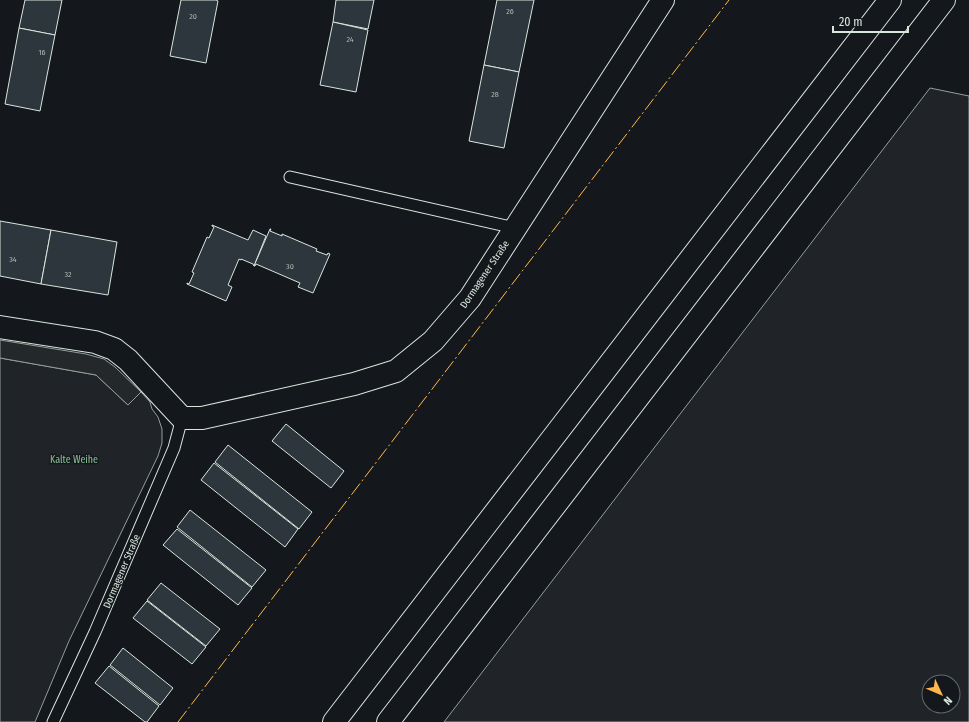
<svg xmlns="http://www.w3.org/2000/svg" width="969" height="722" viewBox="0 0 969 722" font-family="'Fira Sans Condensed',sans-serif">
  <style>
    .green { fill: #202428; stroke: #939e99; fill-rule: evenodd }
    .parking { fill: #24282b; stroke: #939e99 }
    .building { fill: #2c363c; stroke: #d8e6dc }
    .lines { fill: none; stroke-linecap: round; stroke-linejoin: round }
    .lane-casing { stroke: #d8e6dc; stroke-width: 13 }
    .street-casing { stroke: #d8e6dc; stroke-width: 24 }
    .highway-casing { stroke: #d8e6dc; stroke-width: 24 }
    .lane { stroke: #14181c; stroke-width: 11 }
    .street { stroke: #14181c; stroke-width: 22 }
    .highway { stroke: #14181c; stroke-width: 22 }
    .power { stroke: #ffb74d; stroke-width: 1; stroke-dasharray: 14 3 2 3; stroke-linecap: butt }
    .labels { text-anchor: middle; stroke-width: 3; stroke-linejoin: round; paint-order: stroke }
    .number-label { font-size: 8px; fill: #adbab4 }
    .street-label { font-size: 10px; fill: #d8e6dc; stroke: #14181c }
    .park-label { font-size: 10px; fill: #8ac095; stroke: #14181c }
  </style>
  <rect width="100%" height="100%" fill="#14181c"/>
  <g class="green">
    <path d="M930,88L969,96V722H444ZM929,682H953V706H929Z"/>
    <polygon points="0,358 96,375 128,405 141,392 150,402 152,409 158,417 162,429 162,443 158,456 69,641 35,722 0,722"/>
  </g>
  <polygon class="parking" points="0,340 86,354 104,359 115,367 141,392 128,405 96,375 0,358"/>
  <g class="building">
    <polygon points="25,0 62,0 55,35 19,28"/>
    <polygon points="181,0 216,0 218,1 206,63 170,56"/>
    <polygon points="336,0 374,0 368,29 333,22"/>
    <polygon points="497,0 534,0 519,72 484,65"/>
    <polygon points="333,22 368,30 356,92 320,85"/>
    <polygon points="19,28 55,35 40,111 5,104"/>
    <polygon points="484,65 519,72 504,148 469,141"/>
    <polygon points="0,221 51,230 41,284 0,276"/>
    <polygon points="212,225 248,240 253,230 266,236 254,266 253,264 241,259 241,260 239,259 228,285 232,287 226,301 187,284 187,283 189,284 194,273 192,272 207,237 209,238 214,227 212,226"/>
    <polygon points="270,229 271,229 270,231 282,236 282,234 317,249 316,251 327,255 328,253 330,254 313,293 298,287 300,283 256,264 255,266 254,266"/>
    <polygon points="51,230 117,242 108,295 41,284"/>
    <polygon points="286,424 344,471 331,488 272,441"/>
    <polygon points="228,445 312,512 299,529 215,462"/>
    <polygon points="214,463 298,529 285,547 201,480"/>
    <polygon points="190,510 266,570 252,587 177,527"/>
    <polygon points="177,529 252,588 238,605 163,545"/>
    <polygon points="161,583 220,629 206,646 147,600"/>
    <polygon points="147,601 206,647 192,664 133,618"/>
    <polygon points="123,648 173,688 160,705 110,665"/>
    <polygon points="109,666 159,706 147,722 145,722 95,683"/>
  </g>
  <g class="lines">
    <g class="lane-casing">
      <g id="lane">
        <polyline points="290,177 515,228"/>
        <polyline points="53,722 95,632 174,448 182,418"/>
      </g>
    </g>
    <g class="street-casing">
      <polyline id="street" points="0,327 95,342 114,349 128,360 182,418 202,418 354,384 396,371 433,341 470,298 663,0"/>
    </g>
    <g class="highway-casing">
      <g id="highway">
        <polyline points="334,722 890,0"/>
        <polyline points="388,722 944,0"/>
      </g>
    </g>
    <use href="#lane" class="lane"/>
    <use href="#street" class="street"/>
    <use href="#highway" class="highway"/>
    <polyline class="power" points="178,722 729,0"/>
  </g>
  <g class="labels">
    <g class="number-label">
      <text x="510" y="14">26</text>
      <text x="193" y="19">20</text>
      <text x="350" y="42">24</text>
      <text x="42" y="55">16</text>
      <text x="495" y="97">28</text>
      <text x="13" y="262">34</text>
      <text x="290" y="269">30</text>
      <text x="68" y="277">32</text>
    </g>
    <g class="street-label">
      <text transform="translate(484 274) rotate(-56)" y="4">Dormagener Straße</text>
      <text transform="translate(121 571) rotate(-67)" y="4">Dormagener Straße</text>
    </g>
    <g class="park-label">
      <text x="74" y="463">Kalte Weihe</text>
    </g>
  </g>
  <g transform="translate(941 694) rotate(134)"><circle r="19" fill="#14181c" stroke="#626a69"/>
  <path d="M0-3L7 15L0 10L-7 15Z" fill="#ffb74d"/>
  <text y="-6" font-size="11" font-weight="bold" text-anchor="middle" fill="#d8e6dc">N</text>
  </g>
  <path d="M833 26v6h75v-6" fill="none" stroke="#d8e6dc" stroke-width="2"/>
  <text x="839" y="26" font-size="12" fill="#d8e6dc" stroke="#14181c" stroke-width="3" paint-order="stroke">20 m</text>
</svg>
